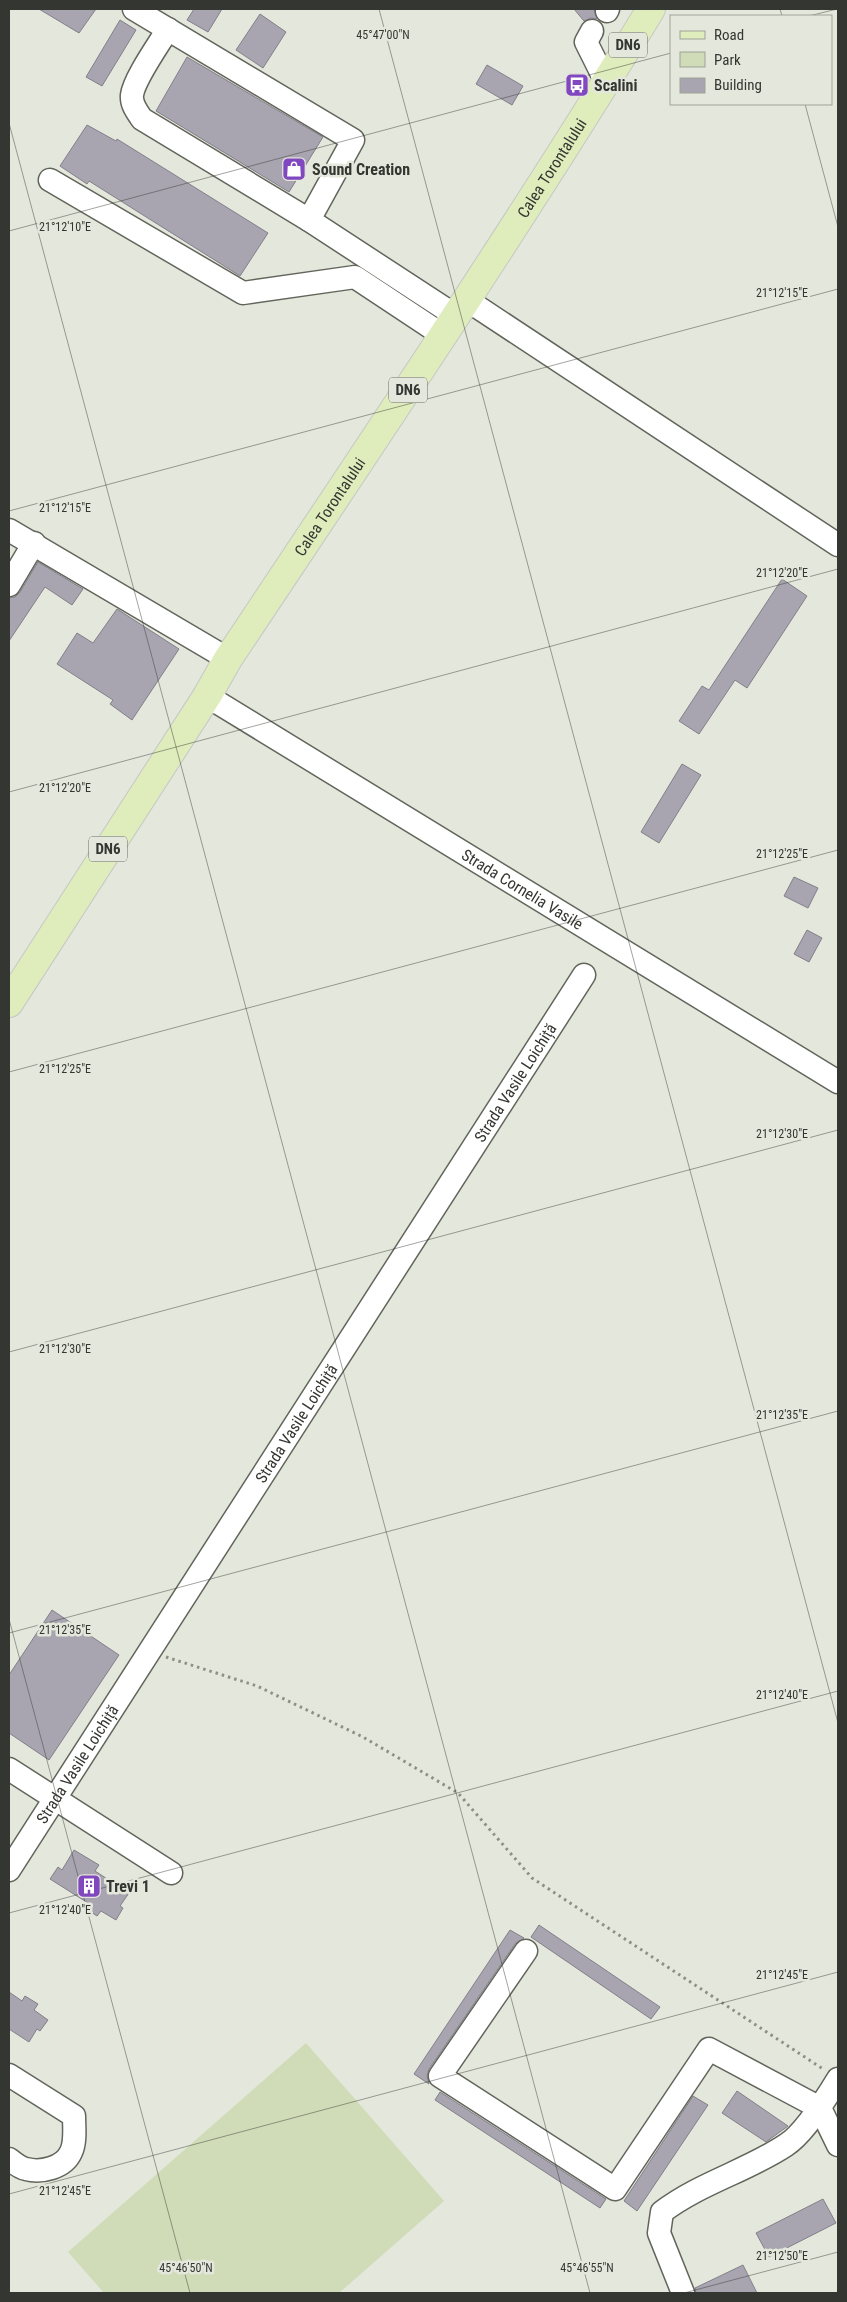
<svg xmlns="http://www.w3.org/2000/svg" width="847" height="2302" viewBox="0 0 847 2302" font-family="'Roboto Condensed',sans-serif">
  <style>
    .green { fill: #d0dbb7 }
    .building { fill: #a9a5b0; stroke: #837f8a }
    .lines { fill: none; stroke-linecap: round; stroke-linejoin: round }
    .minor-casing { stroke: #62655b; stroke-width: 25 }
    .major-casing { stroke: #c6c7c5; stroke-width: 30 }
    .path { stroke: #8d9088; stroke-width: 3; stroke-dasharray: 2.5 4; stroke-linecap: butt }
    .minor { stroke: #fff; stroke-width: 22 }
    .major { stroke: #dfecbc; stroke-width: 28 }
    .ticks { fill: none; stroke: #343631; stroke-width: 1; stroke-opacity: 0.45 }
    .labels { text-anchor: middle; stroke-width: 5; stroke-linejoin: round; paint-order: stroke }
    .shield { fill: #e4e8dc; stroke: #696b64; stroke-width: 1 }
    .shield-label { font-size: 15px; font-weight: bold; fill: #343631 }
    .poi-label { font-size: 16px; font-weight: bold; fill: #343631; stroke: #e4e8dc; text-anchor: start }
    .street-label { font-size: 16px; fill: #343631; stroke: #e4e8dc }
    .ticks-label { font-size: 12px; text-anchor: middle; fill: #343631; stroke: #e4e8dc; stroke-width: 5; stroke-linejoin: round; paint-order: stroke }
  </style>
  <rect width="100%" height="100%" fill="#e4e8dc"/>
  <polygon class="green" points="306,2043 444,2201 339,2293 104,2293 68,2252"/>
  <g class="building">
    <polygon points="39,9 96,9 79,33"/>
    <polygon points="194,9 222,9 208,32 187,20"/>
    <polygon points="574,9 594,9 597,19 591,18 584,21"/>
    <polygon points="260,14 286,32 263,68 236,50"/>
    <polygon points="120,20 136,30 102,86 86,77"/>
    <polygon points="187,57 323,137 289,192 156,111"/>
    <polygon points="487,65 523,86 512,105 476,84"/>
    <polygon points="87,125 116,141 117,139 268,233 240,276 89,181 87,184 60,166"/>
    <polygon points="38,562 83,589 72,605 45,587 9,641 9,598 15,597 20,592"/>
    <polygon points="782,579 807,596 747,688 735,680 699,734 679,721 702,686 709,690"/>
    <polygon points="117,609 179,649 132,720 110,704 113,700 57,664 77,633 93,643"/>
    <polygon points="682,764 701,775 659,843 641,832"/>
    <polygon points="794,877 818,888 808,908 784,896"/>
    <polygon points="807,930 822,938 809,962 794,954"/>
    <polygon points="52,1610 119,1655 49,1760 9,1733 9,1675"/>
    <polygon points="74,1850 99,1865 95,1871 129,1893 120,1906 123,1908 116,1920 101,1911 97,1916 85,1908 88,1903 50,1879 58,1867 62,1870"/>
    <polygon points="539,1925 660,2007 651,2019 531,1937"/>
    <polygon points="510,1930 524,1938 515,1944 429,2069 427,2076 429,2084 414,2074"/>
    <polygon points="9,1992 22,2001 25,1996 38,2004 34,2010 48,2020 40,2031 37,2029 29,2042 9,2029"/>
    <polygon points="737,2091 788,2126 766,2142 722,2113"/>
    <polygon points="440,2092 606,2199 600,2208 435,2100"/>
    <polygon points="693,2096 708,2105 637,2211 624,2201"/>
    <polygon points="823,2199 836,2223 769,2257 756,2233"/>
    <polygon points="743,2265 757,2293 696,2293 695,2288"/>
  </g>
  <g class="lines">
    <g class="minor-casing">
      <g id="minor">
        <polyline points="134,9 353,140 309,220 456,316"/>
        <polyline points="607,11 608,9"/>
        <path d="M168,29C159,44 134,79 132,95C131,104 137,112 142,119L309,220"/>
        <polyline points="592,31 586,42 606,82"/>
        <polyline points="50,180 243,293 355,277 444,336"/>
        <polyline points="467,300 838,545"/>
        <polyline points="9,530 228,659"/>
        <polyline points="9,585 34,543"/>
        <path id="s1" d="M207,696L838,1082"/>
        <polyline points="9,1769 171,1873"/>
        <path id="s2" d="M9,1870L584,975"/>
        <polyline points="526,1951 440,2076 615,2189 709,2049 820,2108 838,2145"/>
        <path d="M9,2075L74,2116C74,2127 76,2142 71,2152C64,2168 41,2173 26,2169C20,2168 14,2163 9,2159"/>
        <path d="M683,2293L659,2233L662,2212C700,2183 747,2171 786,2145C804,2134 827,2097 838,2079"/>
      </g>
    </g>
    <g class="major-casing">
      <g id="major">
        <path id="s3" d="M9,1003L207,696L228,659C371,444 516,230 651,9"/>
      </g>
    </g>
    <polyline class="path" points="166,1657 257,1686 363,1737 458,1793 532,1878 823,2069"/>
    <use href="#minor" class="minor"/>
    <use href="#major" class="major"/>
  </g>
  <path class="ticks" d="M379,9L838,1723M780,9L782,16M809,16L837,9M805,104L838,227M9,123L590,2293M9,231L671,53M9,511L838,289M9,792L838,569M9,1072L838,850M9,1352L838,1130M9,1619L190,2293M9,1633L838,1411M9,1913L838,1691M9,2194L838,1972M684,2293L838,2252"/>
  <defs>
    <g id="bus-square" transform="scale(1.25)"><rect x="-9" y="-9" width="18" height="18" rx="4" fill="#8047be" stroke="#e4e8dc"/><path d="M-5-6H5V4H4V6H2V4H-2V6H-4V4H-5ZM-3.5-4V0h7V-4ZM-3.5 1.2v1.5H-2V1.2ZM2 1.2v1.5H3.5V1.2Z" fill="#fff"/></g>
    <g id="shop-square" transform="scale(1.25)"><rect x="-9" y="-9" width="18" height="18" rx="4" fill="#8047be" stroke="#e4e8dc"/><path d="M-5-2.5h2.3a2.7 3.5 0 0 1 5.4 0H5L5.5 6h-11ZM-1.5-2.5h3a1.5 2.3 0 0 0-3 0Z" fill="#fff"/></g>
    <g id="building-square" transform="scale(1.25)"><rect x="-9" y="-9" width="18" height="18" rx="4" fill="#8047be" stroke="#e4e8dc"/><path d="M-4-6H4V6H1V3H-1V6H-4ZM-2.5-4.3h1.7v1.8h-1.7ZM.8-4.3h1.7v1.8H.8ZM-2.5-1h1.7V.8h-1.7ZM.8-1h1.7V.8H.8Z" fill="#fff"/></g>
  </defs>
  <g fill-rule="evenodd">
    <use href="#bus-square" x="577" y="85"/>
    <use href="#shop-square" x="294" y="169"/>
    <use href="#building-square" x="89" y="1886"/>
  </g>
  <g class="labels">
    <g class="shield">
      <rect x="609" y="32.5" width="38" height="25" rx="4"/>
      <rect x="389" y="377.5" width="38" height="25" rx="4"/>
      <rect x="89" y="836.5" width="38" height="25" rx="4"/>
    </g>
    <g class="shield-label">
      <text x="628" y="50">DN6</text>
      <text x="408" y="395">DN6</text>
      <text x="108" y="854">DN6</text>
    </g>
    <g class="poi-label">
      <text x="594" y="91">Scalini</text>
      <text x="312" y="175">Sound Creation</text>
      <text x="106" y="1892">Trevi 1</text>
    </g>
    <g class="street-label">
      <text dy="6" stroke="none"><textPath href="#s3" startOffset="996">Calea Torontalului</textPath></text>
      <text dy="6" stroke="none"><textPath href="#s3" startOffset="591">Calea Torontalului</textPath></text>
      <text dy="6" stroke="none"><textPath href="#s1" startOffset="370">Strada Cornelia Vasile</textPath></text>
      <text dy="6" stroke="none"><textPath href="#s2" startOffset="936">Strada Vasile Loichiță</textPath></text>
      <text dy="6" stroke="none"><textPath href="#s2" startOffset="531">Strada Vasile Loichiță</textPath></text>
      <text dy="6" stroke="none"><textPath href="#s2" startOffset="126">Strada Vasile Loichiță</textPath></text>
    </g>
  </g>
  <g class="ticks-label">
    <text x="383" y="39">45°47'00"N</text>
    <text x="65" y="231">21°12'10"E</text>
    <text x="782" y="297">21°12'15"E</text>
    <text x="65" y="512">21°12'15"E</text>
    <text x="782" y="577">21°12'20"E</text>
    <text x="65" y="792">21°12'20"E</text>
    <text x="782" y="858">21°12'25"E</text>
    <text x="65" y="1073">21°12'25"E</text>
    <text x="782" y="1138">21°12'30"E</text>
    <text x="65" y="1353">21°12'30"E</text>
    <text x="782" y="1419">21°12'35"E</text>
    <text x="65" y="1634">21°12'35"E</text>
    <text x="782" y="1699">21°12'40"E</text>
    <text x="65" y="1914">21°12'40"E</text>
    <text x="782" y="1979">21°12'45"E</text>
    <text x="65" y="2195">21°12'45"E</text>
    <text x="782" y="2260">21°12'50"E</text>
    <text x="186" y="2272">45°46'50"N</text>
    <text x="587" y="2272">45°46'55"N</text>
  </g>
  <rect width="847" height="2302" fill="none" stroke="#343631" stroke-width="20"/>
  <rect x="670" y="15" width="162" height="90" fill="#e4e8dc" stroke="#9ea198"/>
  <rect x="680" y="31" width="25" height="8" fill="#dfecbc" stroke="#9ea198"/>
  <text x="714" y="40" font-size="15" fill="#343631">Road</text>
  <rect x="680" y="52" width="25" height="15" fill="#d0dbb7" stroke="#9ea198"/>
  <text x="714" y="65" font-size="15" fill="#343631">Park</text>
  <rect x="680" y="78" width="25" height="15" fill="#a9a5b0" stroke="#9ea198"/>
  <text x="714" y="90" font-size="15" fill="#343631">Building</text>
</svg>
